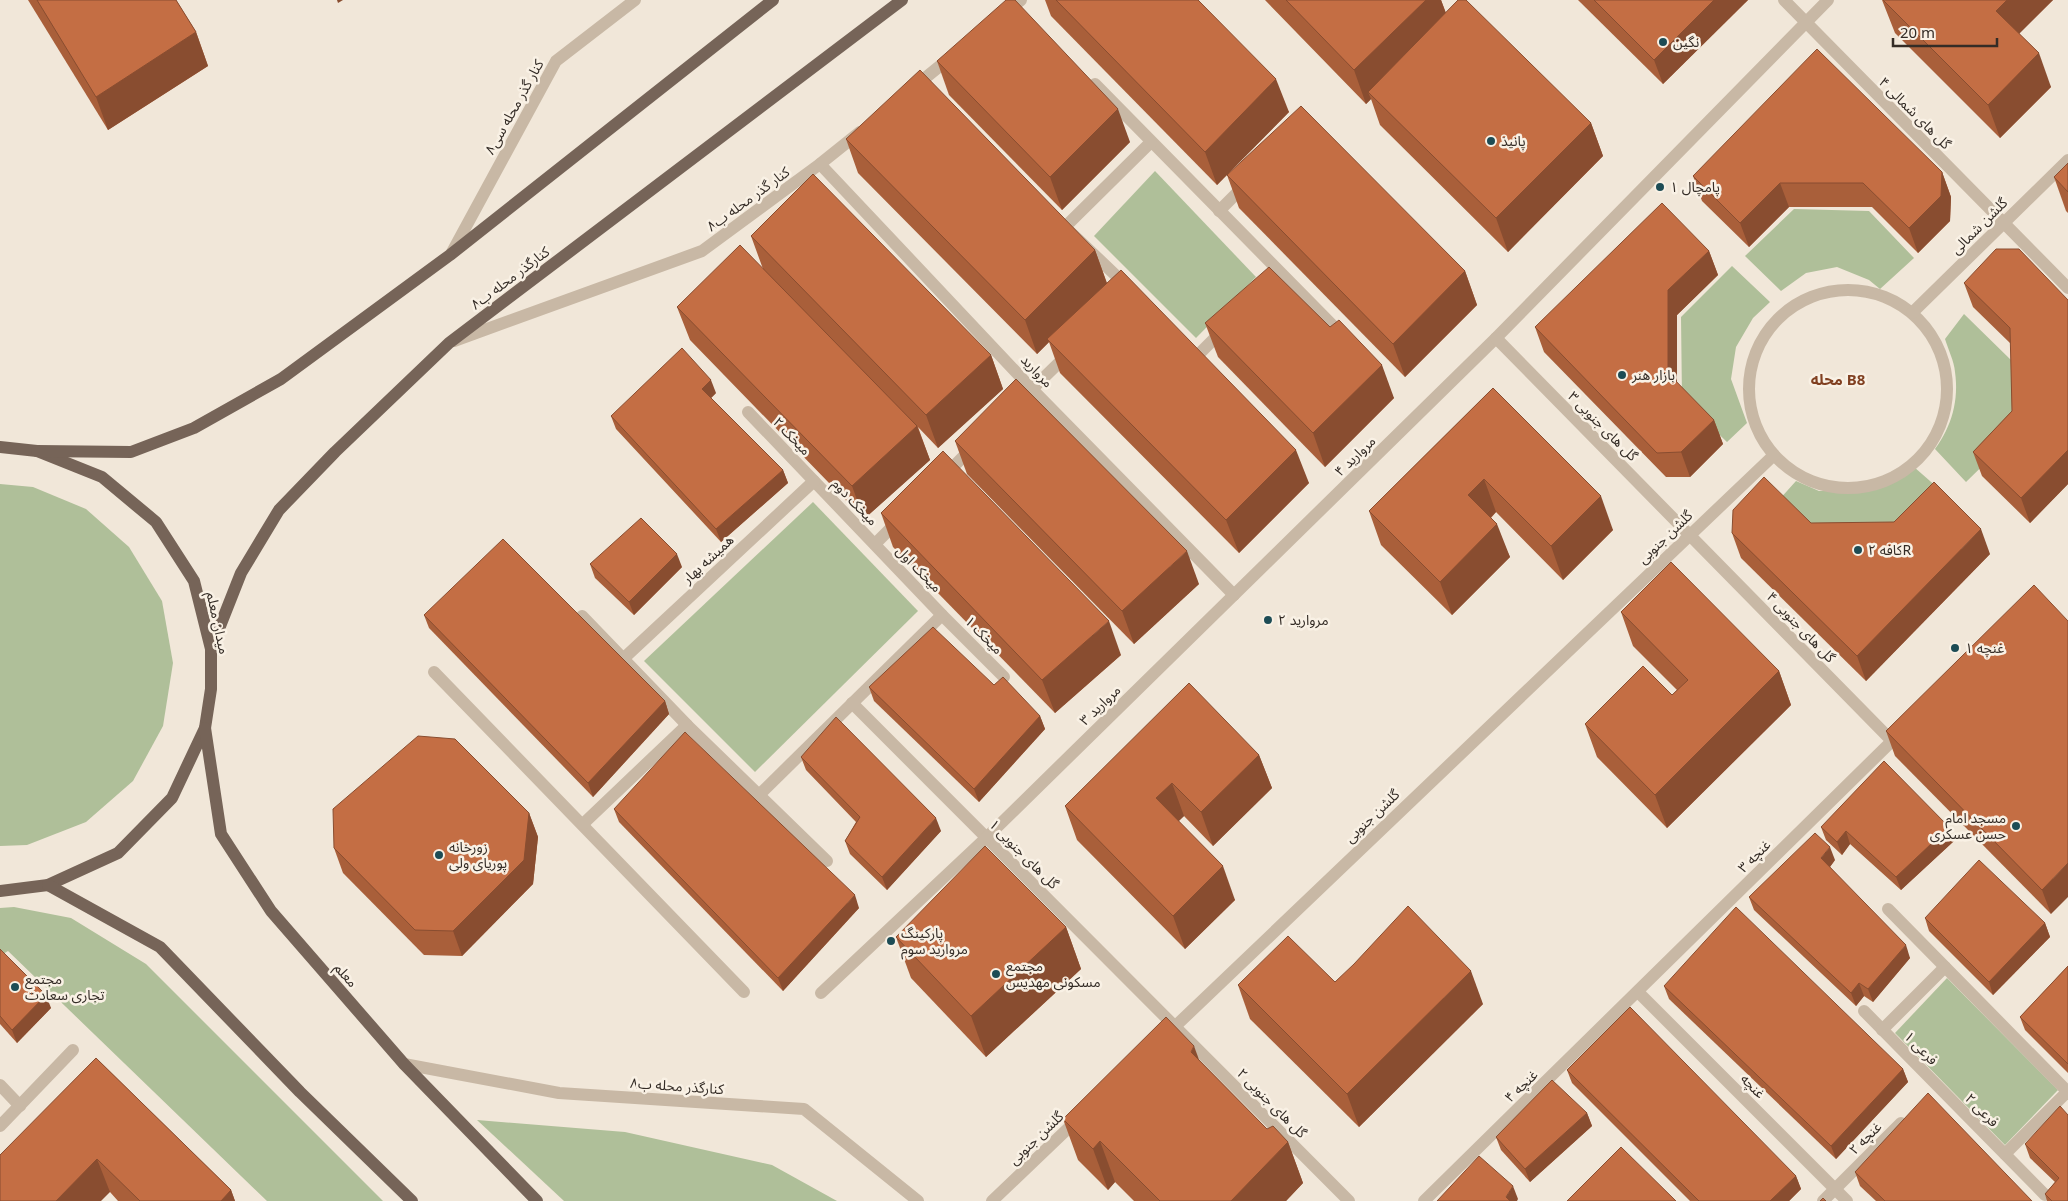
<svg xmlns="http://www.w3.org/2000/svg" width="2068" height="1201" viewBox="0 0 2068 1201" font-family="'Noto Sans','Noto Sans Arabic',sans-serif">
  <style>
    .green { fill: #afbf99 }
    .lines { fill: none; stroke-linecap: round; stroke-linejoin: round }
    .minor { stroke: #c8b8a5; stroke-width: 12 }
    .major { stroke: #766458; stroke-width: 12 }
    .wall { fill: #a95f3a }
    .shaded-wall { fill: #894d30 }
    .building { fill: #c46e44; stroke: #894d30 }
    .poi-dot { fill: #1d4c55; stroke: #f9f1e5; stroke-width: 2 }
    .labels { text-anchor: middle; stroke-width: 5; stroke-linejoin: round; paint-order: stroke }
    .poi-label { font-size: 14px; fill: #342c26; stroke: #f9f1e5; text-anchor: start }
    .street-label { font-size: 14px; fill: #342c26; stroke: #f9f1e5 }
    .neighbourhood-label { font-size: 15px; font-weight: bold; fill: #814021; stroke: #f9f1e5 }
  </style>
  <rect width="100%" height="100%" fill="#f1e7d9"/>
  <g class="green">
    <polygon points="1155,171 1256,277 1196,338 1094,236"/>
    <polygon points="1794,209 1869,211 1914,258 1880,289 1869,280 1837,267 1806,273 1781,291 1745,256"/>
    <polygon points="1732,266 1770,302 1753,318 1736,347 1731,379 1747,423 1727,442 1682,399 1681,317"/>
    <path d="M1964,314L2012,361V437L1966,482L1935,449C1952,426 1959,400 1955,372C1954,361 1948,349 1945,339Z"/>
    <polygon points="1914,467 1946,495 1900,544 1825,546 1778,501 1796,481 1819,491 1853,491 1888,484"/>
    <polygon points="0,484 33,487 86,509 129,547 162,601 173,663 163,726 133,781 86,822 27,845 0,846"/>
    <polygon points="813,502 918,611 755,772 644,661"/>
    <polygon points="14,907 71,918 146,964 383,1201 267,1201 8,951 0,956 0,908"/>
    <polygon points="1947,978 2058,1090 2005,1145 1895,1033"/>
    <polygon points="477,1120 625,1132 772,1165 837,1201 564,1201"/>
  </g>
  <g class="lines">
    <g class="minor">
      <polyline points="1784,0 2068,288"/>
      <polyline points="1005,13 1021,0"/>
      <polyline points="1095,84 1344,337"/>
      <polyline points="914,87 951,57"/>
      <polyline points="820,164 1032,389 1234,595"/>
      <polyline points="1219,211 1246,184"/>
      <polyline points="451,254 556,61 635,0"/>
      <polyline points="1128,287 1065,227 1151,142"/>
      <circle cx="1848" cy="389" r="99"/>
      <polyline points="1912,313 2068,160"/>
      <polyline points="454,341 702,251 820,164 860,132"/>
      <polyline points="1189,349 1196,357 1223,330"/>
      <polyline points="1027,394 1068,354"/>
      <polyline points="748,412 942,615 1004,677"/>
      <polyline points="945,475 973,447"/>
      <polyline points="875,544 899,520"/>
      <polyline points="582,616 687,725 827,861"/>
      <polyline points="623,659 814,481"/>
      <polyline points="434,672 744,992"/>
      <polyline points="852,703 1349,1201"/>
      <polyline points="759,795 942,615"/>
      <polyline points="583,824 687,725"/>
      <polyline points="1888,909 2068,1092"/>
      <polyline points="1638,992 1847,1201"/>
      <polyline points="821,993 987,837 1496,338 1828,0"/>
      <polyline points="1864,1011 2045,1195"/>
      <polyline points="1882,1030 1945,967"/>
      <polyline points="1164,1037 1774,455"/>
      <polyline points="404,1064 559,1093 804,1109 918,1201"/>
      <polyline points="0,1085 20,1106"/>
      <polyline points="0,1126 73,1050"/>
      <polyline points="2005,1154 2068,1091"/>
      <polyline points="992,1201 1079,1118"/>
      <polyline points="1424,1201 1892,741 1496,338"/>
      <polyline points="1823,1201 1901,1123"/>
    </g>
    <g class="major">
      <polyline points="0,447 37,451 102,477 156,522 194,581 211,649 211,689 205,728 172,798 118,853 48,885 0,891"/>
      <polyline points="37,451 131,452 194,428 281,379 450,255 773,0"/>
      <polyline points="211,649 241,573 279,510 335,452 449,343 902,0"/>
      <polyline points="205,728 221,834 271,911 404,1064 537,1201"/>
      <polyline points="48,885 160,947 300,1092 412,1201"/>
    </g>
  </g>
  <g class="wall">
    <polygon points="28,0 176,0 196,32 208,66 108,130"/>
    <polygon points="1045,0 1198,0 1289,112 1217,185 1051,16"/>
    <polygon points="1265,0 1441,0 1446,13 1591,123 1603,156 1508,252 1380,125 1371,99 1366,104"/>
    <polygon points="1578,0 1748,0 1663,84"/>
    <polygon points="1882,0 2053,0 2019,33 2051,87 2000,138 1895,33"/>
    <polygon points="937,61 1130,142 1062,210 949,95"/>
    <polygon points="846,139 1095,250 1107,283 1309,483 1239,553 1060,373 1049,342 1037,354 858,173"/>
    <polygon points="2068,163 2068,213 2066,211 2054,177"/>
    <polygon points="1942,172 1951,197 1950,221 1918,253 1872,207 1789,207 1749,247 1702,201 1693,176"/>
    <polygon points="1227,175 1465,271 1477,305 1405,377 1239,208"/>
    <polygon points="751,236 991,355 1003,389 938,448 918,427 930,460 864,519 690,340 677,307 763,269"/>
    <polygon points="1709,251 1718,275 1677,315 1677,383 1714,420 1723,444 1690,477 1666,477 1544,352 1535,327"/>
    <polygon points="1964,283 2068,300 2068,484 2030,523 1982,476 1973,452 2012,411 2011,344 1973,307"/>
    <polygon points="1205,323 1330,327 1394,398 1325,467 1218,357"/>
    <polygon points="1493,388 1613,530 1563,580 1496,512 1491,518 1510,557 1452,615 1381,545 1369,511"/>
    <polygon points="716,393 711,398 783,470 788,483 721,542 616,429 611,416"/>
    <polygon points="955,441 1199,584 1134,644 967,474"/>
    <polygon points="881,513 1121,655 1055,713 893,547"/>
    <polygon points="1811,523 1990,554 1866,681 1741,558 1732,533"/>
    <polygon points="590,564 682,567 634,615 595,578"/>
    <polygon points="1621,612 1779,671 1791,705 1667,828 1597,757 1585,724 1672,695 1677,690 1633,646"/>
    <polygon points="424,615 665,701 669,714 593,797 429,628"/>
    <polygon points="2068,621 2051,914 1895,756 1886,731"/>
    <polygon points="994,685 1040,716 1045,729 979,802 874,701 869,687"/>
    <polygon points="1259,755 1272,788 1213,846 1184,816 1178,821 1235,900 1185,949 1077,840 1065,806"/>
    <polygon points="801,757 941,831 887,890 850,854 845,841 856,822 806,770"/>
    <polygon points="614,809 859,908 783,991 619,822"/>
    <polygon points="529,813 538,837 533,884 462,956 424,955 343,873 334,848"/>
    <polygon points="1821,827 1954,841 1901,890 1850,844 1842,855 1826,840"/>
    <polygon points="1835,860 1830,867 1910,958 1873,1002 1864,996 1856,1006 1754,910 1749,897"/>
    <polygon points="1925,918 2045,923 2050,937 1993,995 1929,931"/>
    <polygon points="1066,927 1081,969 986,1057 911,978 896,937"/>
    <polygon points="0,949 51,1008 17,1043 0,1024"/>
    <polygon points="2068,966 2068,1073 2025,1030 2020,1017"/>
    <polygon points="1335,982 1483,1004 1359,1127 1250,1019 1238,985"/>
    <polygon points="1664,986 1903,1069 1908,1082 1836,1159 1669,999"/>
    <polygon points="96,1058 231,1190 235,1201 118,1201 110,1192 0,1201"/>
    <polygon points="1199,1060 1267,1129 1288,1142 1303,1183 1286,1201 1134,1201 1115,1182 1108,1190 1078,1160 1063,1119"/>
    <polygon points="1567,1070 1796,1176 1801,1189 1789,1201 1690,1201 1572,1083"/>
    <polygon points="1587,1113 1592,1126 1530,1182 1501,1150 1496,1137"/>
    <polygon points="2068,1115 2068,1201 2047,1201 2045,1194 2055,1182 2030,1158 2025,1144"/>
    <polygon points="1855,1172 2032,1201 1876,1201 1860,1186"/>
  </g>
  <g class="shaded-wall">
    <polygon points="337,0 343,0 338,3"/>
    <polygon points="1426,0 1441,0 1449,22 1368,92 1371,99 1366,104 1354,70"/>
    <polygon points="1714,0 1748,0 1663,84 1654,60"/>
    <polygon points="2007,0 2053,0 2009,44 1996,11"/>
    <polygon points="196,32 208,66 108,130 96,97"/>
    <polygon points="2039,53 2051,87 2000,138 1988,105"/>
    <polygon points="1276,79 1289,112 1217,185 1205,152"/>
    <polygon points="1118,109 1130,142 1062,210 1050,177"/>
    <polygon points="1591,123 1603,156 1508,252 1496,218"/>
    <polygon points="1942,172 1951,197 1950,221 1918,253 1909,228"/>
    <polygon points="1780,183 1789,207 1749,247 1740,223"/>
    <polygon points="1095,250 1107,284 1047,339 1049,342 1037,354 1025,320"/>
    <polygon points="1709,251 1718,275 1677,315 1677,398 1668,373 1668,290"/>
    <polygon points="1465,271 1477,305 1405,377 1393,344"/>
    <polygon points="991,355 1003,389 938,448 926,415"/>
    <polygon points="1382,365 1394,398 1325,467 1313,433"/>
    <polygon points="711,380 716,393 707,402 702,389"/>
    <polygon points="1714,420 1723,444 1690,477 1681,452"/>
    <polygon points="917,426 930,460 864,519 852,486"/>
    <polygon points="1296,450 1309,483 1239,553 1226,520"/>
    <polygon points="2068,450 2068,484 2030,523 2021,498"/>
    <polygon points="783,470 788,483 721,542 716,529"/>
    <polygon points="1484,479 1496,512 1480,528 1468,495"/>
    <polygon points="1601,496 1613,530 1563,580 1551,546"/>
    <polygon points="1497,524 1510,557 1452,615 1440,582"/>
    <polygon points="1981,529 1990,554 1866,681 1857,656"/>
    <polygon points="1187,551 1199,584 1134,644 1122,611"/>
    <polygon points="677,554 682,567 634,615 629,602"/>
    <polygon points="1109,621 1121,655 1055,713 1042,680"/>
    <polygon points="1779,671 1791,705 1667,828 1655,795"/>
    <polygon points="665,701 669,714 593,797 588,783"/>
    <polygon points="1040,716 1045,729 979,802 974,789"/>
    <polygon points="1259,755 1272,788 1213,846 1201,812"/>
    <polygon points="1172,783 1184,816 1168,832 1156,798"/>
    <polygon points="529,813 538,837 533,884 462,956 453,931"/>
    <polygon points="936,818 941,831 887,890 882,877"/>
    <polygon points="1949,827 1954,841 1901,890 1896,877"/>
    <polygon points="1846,831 1850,844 1842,855 1837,842"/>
    <polygon points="1830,847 1835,860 1826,872 1821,858"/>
    <polygon points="2068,863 2068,897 2051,914 2042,890"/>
    <polygon points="1223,866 1235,900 1185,949 1173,916"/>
    <polygon points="855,895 859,908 783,991 778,978"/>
    <polygon points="2045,923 2050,937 1993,995 1989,982"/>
    <polygon points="1066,927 1081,969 986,1057 971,1016"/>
    <polygon points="1906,945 1910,958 1873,1002 1868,989"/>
    <polygon points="1471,971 1483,1004 1359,1127 1347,1094"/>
    <polygon points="1859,983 1864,996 1856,1006 1851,993"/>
    <polygon points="46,995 51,1008 17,1043 12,1030"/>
    <polygon points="1194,1046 1209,1087 1191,1052"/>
    <polygon points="1903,1069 1908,1082 1836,1159 1831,1146"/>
    <polygon points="1587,1113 1592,1126 1530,1182 1525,1169"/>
    <polygon points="1100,1141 1115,1182 1108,1190 1093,1149"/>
    <polygon points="1288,1142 1303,1183 1286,1201 1231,1201"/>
    <polygon points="97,1159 110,1192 101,1201 56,1201"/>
    <polygon points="1796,1176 1801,1189 1789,1201 1770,1201"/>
    <polygon points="1513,1186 1518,1199 1517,1201 1508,1201 1506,1197"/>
    <polygon points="231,1190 235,1201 221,1201"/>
  </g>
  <g class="building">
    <polygon points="37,0 176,0 196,32 96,97"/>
    <polygon points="1006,0 1015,0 1118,109 1050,177 937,61"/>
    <polygon points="1056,0 1198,0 1276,79 1205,152"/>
    <polygon points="1286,0 1426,0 1354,70"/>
    <polygon points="1458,0 1466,0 1591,123 1496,218 1368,92"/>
    <polygon points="1594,0 1714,0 1654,60"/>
    <polygon points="1883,0 2007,0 1996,11 2039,53 1988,105"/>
    <polygon points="1817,49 1942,172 1941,196 1909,228 1863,183 1780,183 1740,223 1693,176"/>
    <polygon points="920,70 1095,250 1025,320 846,139"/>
    <polygon points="1301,106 1465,271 1393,344 1227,175"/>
    <polygon points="2068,163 2068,192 2054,177"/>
    <polygon points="813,174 991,355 926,415 751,236"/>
    <polygon points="1662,203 1709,251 1668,290 1668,373 1714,420 1681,452 1657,453 1535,327"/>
    <polygon points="740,245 917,426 852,486 677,307"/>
    <polygon points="1996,249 2019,249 2068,300 2068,450 2021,498 1973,452 2012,411 2010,328 1964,283"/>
    <polygon points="1269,267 1330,327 1339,320 1382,365 1313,433 1205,323"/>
    <polygon points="1121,270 1296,450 1226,520 1047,339"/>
    <polygon points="682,348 711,380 702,389 783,470 716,529 611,416"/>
    <polygon points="1016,379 1187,551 1122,611 955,441"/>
    <polygon points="1493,388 1601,496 1551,546 1484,479 1468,495 1497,524 1440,582 1369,511"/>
    <polygon points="943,451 1109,621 1042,680 881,513"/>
    <polygon points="1764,477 1811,523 1894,522 1934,482 1981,529 1857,656 1732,533 1733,510"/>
    <polygon points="641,518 677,554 629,602 590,564"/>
    <polygon points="503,539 665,701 588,783 424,615"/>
    <polygon points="1671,562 1779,671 1655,795 1585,724 1643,666 1672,695 1688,680 1621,612"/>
    <polygon points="2034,585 2068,621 2068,863 2042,890 1886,731"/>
    <polygon points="933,627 994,685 1003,677 1040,716 974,789 869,687"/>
    <polygon points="1189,683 1259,755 1201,812 1172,783 1156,798 1223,866 1173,916 1065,806"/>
    <polygon points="836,717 936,818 882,877 845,841 860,817 801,757"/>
    <polygon points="685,732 855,895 778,978 614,809"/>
    <polygon points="418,736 455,739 529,813 524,860 453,931 415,930 334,848 333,809"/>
    <polygon points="1884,761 1949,827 1896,877 1846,831 1837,842 1821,827"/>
    <polygon points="1815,833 1830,847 1821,858 1906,945 1868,989 1859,983 1851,993 1749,897"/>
    <polygon points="985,846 1066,927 971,1016 896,937"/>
    <polygon points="1979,860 2045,923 1989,982 1925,918"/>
    <polygon points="1408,906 1471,971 1347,1094 1238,985 1288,936 1335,982 1354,964"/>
    <polygon points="1736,907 1903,1069 1831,1146 1664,986"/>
    <polygon points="0,949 46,995 12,1030 0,1016"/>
    <polygon points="2068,966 2068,1064 2020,1017"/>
    <polygon points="1630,1007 1796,1176 1770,1201 1699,1201 1567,1070"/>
    <polygon points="1166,1017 1194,1046 1191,1052 1267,1129 1273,1126 1288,1142 1231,1201 1160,1201 1100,1141 1093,1149 1063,1119"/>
    <polygon points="96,1058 231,1190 221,1201 140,1201 97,1159 56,1201 0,1201 0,1155"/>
    <polygon points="1552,1080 1587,1113 1525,1169 1496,1137"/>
    <polygon points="1928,1093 2032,1201 1885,1201 1855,1172"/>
    <polygon points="2060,1106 2068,1115 2068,1201 2052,1201 2045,1194 2059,1178 2025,1144"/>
    <polygon points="1621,1147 1676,1201 1567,1201"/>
    <polygon points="1479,1156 1513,1186 1506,1197 1510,1201 1437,1201"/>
    <polygon points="1823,1198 1826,1201 1820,1201"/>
  </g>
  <g class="poi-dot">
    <circle cx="1663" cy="42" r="5"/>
    <circle cx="1491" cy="141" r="5"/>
    <circle cx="1660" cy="187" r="5"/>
    <circle cx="1622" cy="375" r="5"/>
    <circle cx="1858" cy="550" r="5"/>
    <circle cx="1268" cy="620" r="5"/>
    <circle cx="1955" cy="648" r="5"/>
    <circle cx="2016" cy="826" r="5"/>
    <circle cx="439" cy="855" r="5"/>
    <circle cx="891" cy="941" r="5"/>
    <circle cx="996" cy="974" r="5"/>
    <circle cx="15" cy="987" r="5"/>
  </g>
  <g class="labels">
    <g class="poi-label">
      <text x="1673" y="47">نگین</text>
      <text x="1501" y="146">پانیذ</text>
      <text x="1670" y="192">پامچال ۱</text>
      <text x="1632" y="380">بازار هنر</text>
      <text x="1868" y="555">کافه ۲R</text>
      <text x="1278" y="625">مروارید ۲</text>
      <text x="1965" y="653">غنچه ۱</text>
      <text x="2006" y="823" text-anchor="end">مسجد امام<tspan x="2006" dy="16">حسن عسکری</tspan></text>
      <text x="449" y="852">زورخانه<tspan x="449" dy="16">پوریای ولی</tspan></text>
      <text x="901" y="938">پارکینگ<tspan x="901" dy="16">مروارید سوم</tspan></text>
      <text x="1006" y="971">مجتمع<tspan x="1006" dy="16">مسکونی مهدیس</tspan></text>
      <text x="25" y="984">مجتمع<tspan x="25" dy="16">تجاری سعادت</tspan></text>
    </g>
    <g class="street-label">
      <text transform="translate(514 107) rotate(-61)" y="5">کنار گذر محله سی۸</text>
      <text transform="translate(1915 113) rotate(45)" y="5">گل های شمالی ۴</text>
      <text transform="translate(748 199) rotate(-36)" y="5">کنار گذر محله ب۸</text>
      <text transform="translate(1979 226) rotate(-45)" y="5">گلشن شمالی</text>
      <text transform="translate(510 278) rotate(-37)" y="5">کنارگذر محله ب۸</text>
      <text transform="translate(1037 371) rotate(46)" y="5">مروارید</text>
      <text transform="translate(1603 426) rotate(45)" y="5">گل های جنوبی ۳</text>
      <text transform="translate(792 436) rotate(46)" y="5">میخک ۲</text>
      <text transform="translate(1355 456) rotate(-44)" y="5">مروارید ۴</text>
      <text transform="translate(855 502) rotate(46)" y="5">میخک دوم</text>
      <text transform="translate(1665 537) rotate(-44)" y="5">گلشن جنوبی</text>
      <text transform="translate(708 559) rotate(-43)" y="5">همیشه بهار</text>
      <text transform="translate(919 569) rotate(46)" y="5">میخک اول</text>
      <text transform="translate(218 623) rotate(78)" y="5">میدان معلم</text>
      <text transform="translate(1801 627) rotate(46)" y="5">گل های جنوبی ۴</text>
      <text transform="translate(984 635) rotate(45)" y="5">میخک ۱</text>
      <text transform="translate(1100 705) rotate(-44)" y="5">مروارید ۳</text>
      <text transform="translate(1372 816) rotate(-44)" y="5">گلشن جنوبی</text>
      <text transform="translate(1024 854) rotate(45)" y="5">گل های جنوبی ۱</text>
      <text transform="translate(1754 856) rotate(-45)" y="5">غنچه ۳</text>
      <text transform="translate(346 975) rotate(49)" y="5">معلم</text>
      <text transform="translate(1921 1048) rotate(45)" y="5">فرعی ۱</text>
      <text transform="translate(677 1086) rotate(4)" y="5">کنارگذر محله ب۸</text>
      <text transform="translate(1521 1086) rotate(-44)" y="5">غنچه ۴</text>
      <text transform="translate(1753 1086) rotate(45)" y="5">غنچه</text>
      <text transform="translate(1272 1103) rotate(45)" y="5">گل های جنوبی ۲</text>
      <text transform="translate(1982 1110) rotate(45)" y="5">فرعی ۲</text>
      <text transform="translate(1036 1138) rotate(-44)" y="5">گلشن جنوبی</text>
      <text transform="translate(1865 1138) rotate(-45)" y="5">غنچه ۲</text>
    </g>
    <g class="neighbourhood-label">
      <text x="1838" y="385">محله B8</text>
    </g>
  </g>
  <path d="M1893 38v8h104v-8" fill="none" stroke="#342c26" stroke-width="2.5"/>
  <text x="1900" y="38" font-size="15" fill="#342c26" stroke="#f9f1e5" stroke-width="4" paint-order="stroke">20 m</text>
</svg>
